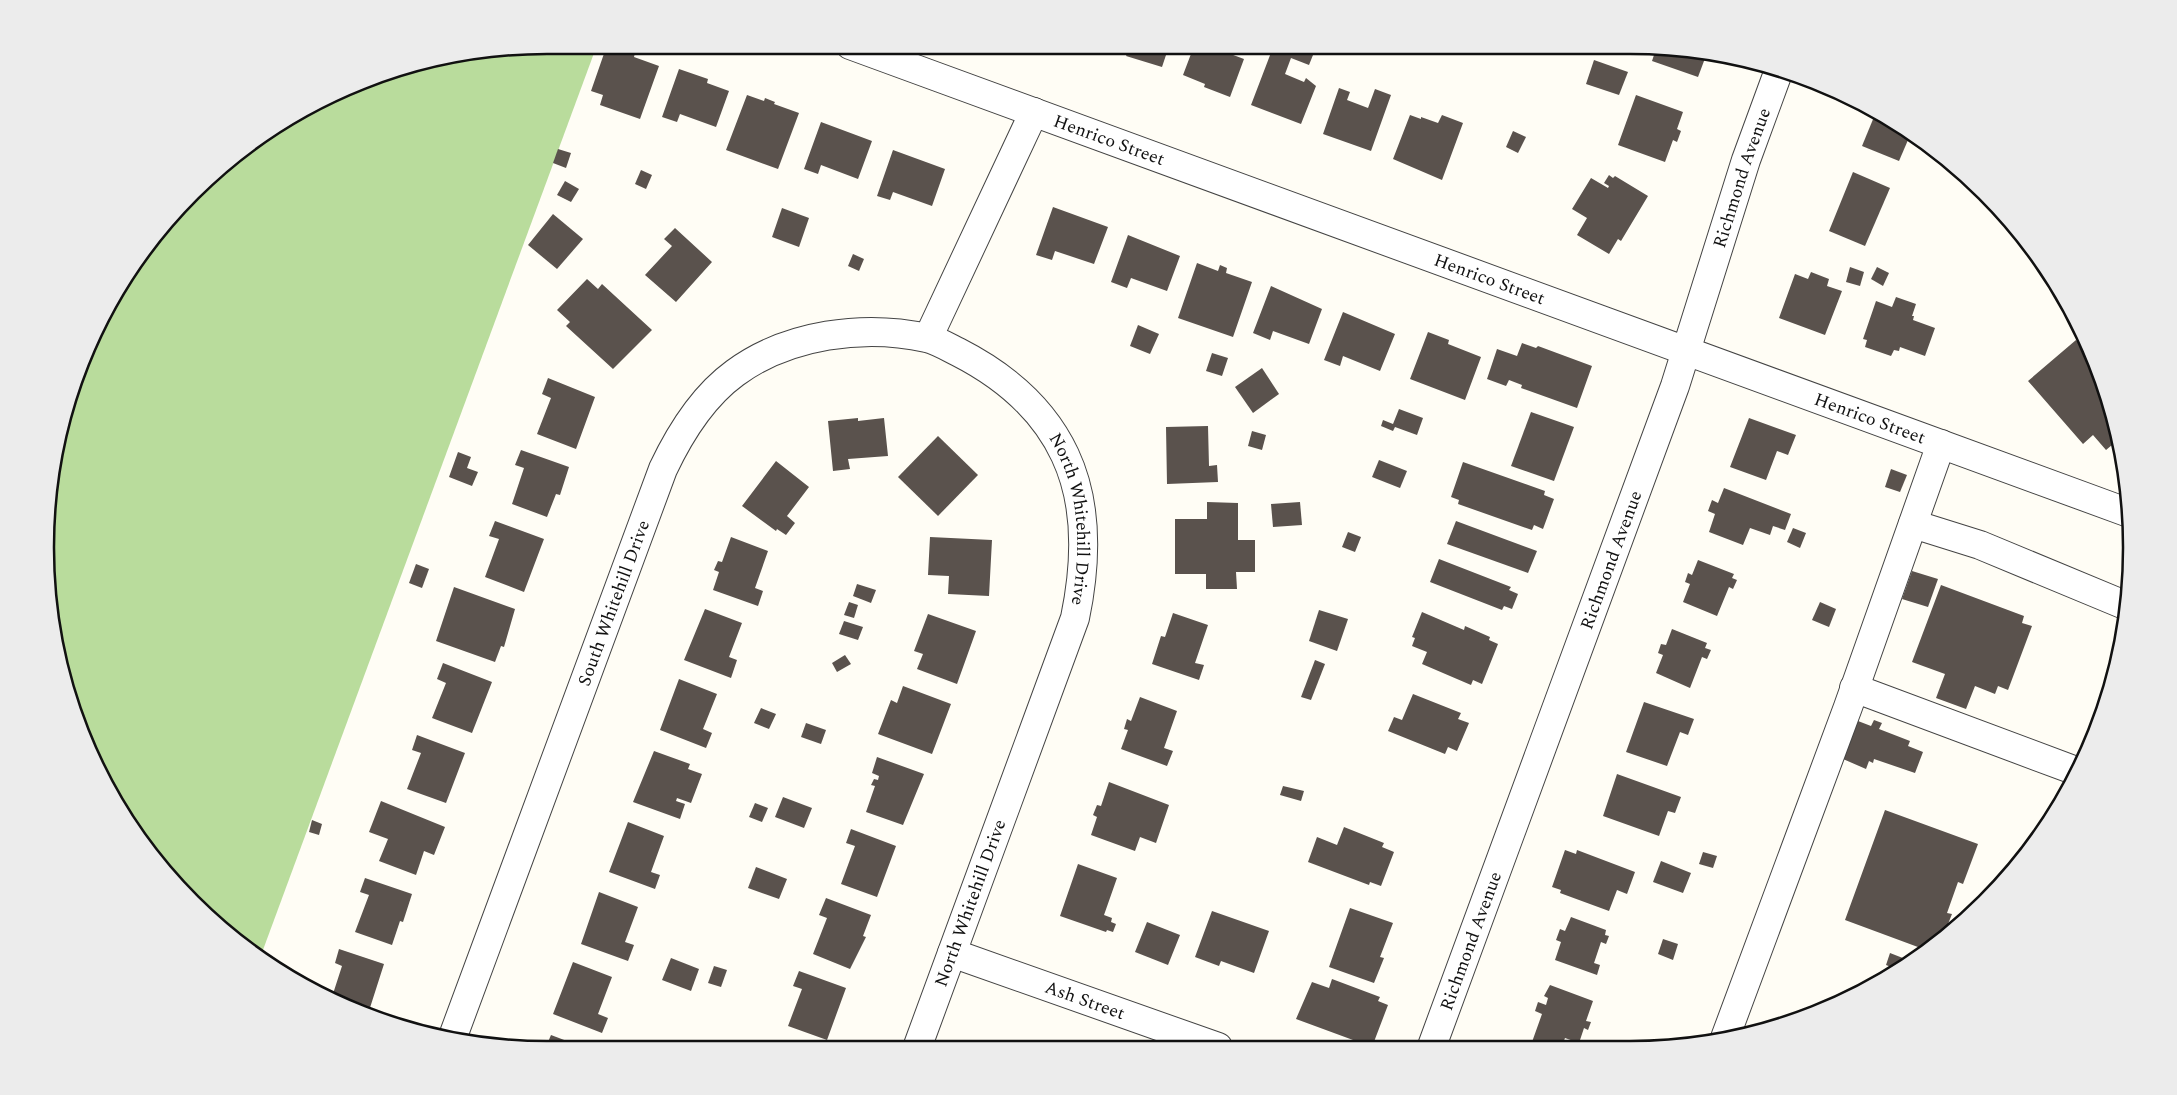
<svg xmlns="http://www.w3.org/2000/svg" width="2177" height="1095" viewBox="0 0 2177 1095" font-family="Spectral,serif">
  <style>
    .forest { fill: #b9dc9c }
    .building { fill: #5a524d }
    .lines { fill: none; stroke-linecap: round; stroke-linejoin: round }
    .minor-casing { stroke: #444; stroke-width: 30 }
    .minor { stroke: #fff; stroke-width: 28 }
    .labels { text-anchor: middle; stroke-width: 5; stroke-linejoin: round; paint-order: stroke }
    .street-label { font-size: 18px; fill: #111; stroke: #fff }
    .rim { fill: none; stroke: #111; stroke-width: 2.5 }
  </style>
  <rect width="100%" height="100%" fill="#fffdf5"/>
  <polygon class="forest" points="547,45 597,45 260,958 192,903 149,853 97,770 72,709 49,613 45,547 55,449 83,355 112,296 170,216 241,149 297,112 386,72 450,55"/>
  <g class="building">
    <polygon points="607,45 635,53 634,57 659,66 640,119 600,105 603,95 591,91"/>
    <polygon points="1112,46 1169,46 1162,67 1126,56 1127,54 1110,49"/>
    <polygon points="1194,46 1209,46 1244,59 1230,97 1204,87 1205,84 1183,75"/>
    <polygon points="1285,46 1303,46 1315,50 1309,65 1291,58 1285,74 1304,82 1306,78 1316,86 1301,124 1251,105 1272,50 1281,54"/>
    <polygon points="1657,46 1707,53 1698,77 1652,61"/>
    <polygon points="1594,60 1628,72 1619,95 1586,84"/>
    <polygon points="679,69 708,79 707,83 729,91 716,127 680,114 677,122 662,117"/>
    <polygon points="1339,88 1350,92 1347,100 1368,108 1375,89 1391,95 1371,151 1323,134"/>
    <polygon points="747,95 764,101 765,98 775,102 774,104 799,113 778,169 726,150"/>
    <polygon points="1636,95 1683,112 1677,129 1681,131 1677,142 1673,140 1665,162 1618,145"/>
    <polygon points="1876,112 1911,133 1899,161 1862,146"/>
    <polygon points="1410,115 1421,119 1421,117 1438,123 1442,115 1463,123 1442,180 1393,159"/>
    <polygon points="821,122 872,141 858,179 821,165 818,174 804,169"/>
    <polygon points="1513,131 1526,137 1518,153 1506,147"/>
    <polygon points="558,149 571,153 566,168 553,163"/>
    <polygon points="893,150 945,169 932,206 893,192 890,200 877,196"/>
    <polygon points="641,170 652,175 646,189 635,184"/>
    <polygon points="1853,172 1890,188 1865,246 1829,231"/>
    <polygon points="1609,175 1613,178 1615,176 1648,196 1621,241 1618,239 1609,254 1577,235 1587,218 1572,209 1591,178 1608,188 1609,186 1604,183"/>
    <polygon points="565,181 579,189 571,202 557,195"/>
    <polygon points="1053,207 1108,227 1094,264 1055,251 1052,260 1036,255"/>
    <polygon points="782,208 809,218 799,247 772,237"/>
    <polygon points="553,214 583,239 557,269 528,245"/>
    <polygon points="675,228 712,262 676,302 645,275 672,246 664,239"/>
    <polygon points="1128,235 1180,256 1167,291 1131,278 1127,288 1111,282"/>
    <polygon points="853,254 864,259 859,271 848,266"/>
    <polygon points="1197,263 1218,271 1220,265 1227,268 1226,273 1252,282 1233,337 1178,318"/>
    <polygon points="1850,267 1864,272 1860,286 1846,282"/>
    <polygon points="1877,267 1889,273 1883,286 1871,279"/>
    <polygon points="1811,272 1829,279 1827,286 1842,291 1825,335 1779,318 1795,274 1808,279"/>
    <polygon points="587,279 598,289 602,284 652,330 613,369 566,326 570,322 557,310"/>
    <polygon points="1271,286 1322,309 1309,344 1273,331 1270,340 1253,333"/>
    <polygon points="1896,297 1916,304 1912,316 1914,316 1913,320 1935,328 1925,356 1900,347 1899,351 1894,350 1891,356 1865,347 1867,340 1863,339 1876,301 1892,307"/>
    <polygon points="1343,312 1395,334 1380,371 1343,356 1340,366 1324,360"/>
    <polygon points="1138,325 1159,334 1150,354 1130,346"/>
    <polygon points="1428,332 1449,340 1448,344 1481,357 1465,400 1410,379"/>
    <polygon points="2076,340 2094,361 2105,386 2118,440 2106,450 2093,435 2083,444 2028,381"/>
    <polygon points="1522,343 1536,348 1538,346 1592,366 1577,408 1521,388 1522,385 1509,380 1506,386 1487,379 1497,349 1517,356"/>
    <polygon points="1212,353 1228,358 1222,376 1206,371"/>
    <polygon points="1262,368 1279,394 1253,413 1235,387"/>
    <polygon points="548,378 595,397 576,449 537,434 551,398 542,394"/>
    <polygon points="1399,409 1423,418 1417,435 1395,427 1393,431 1381,426 1383,420 1393,424"/>
    <polygon points="1531,412 1574,427 1554,481 1511,466"/>
    <polygon points="858,418 858,421 884,418 888,456 848,459 850,469 833,471 828,421"/>
    <polygon points="1749,418 1796,435 1788,455 1777,451 1766,480 1730,467"/>
    <polygon points="1208,426 1209,466 1217,465 1218,482 1167,484 1166,427"/>
    <polygon points="1252,431 1266,435 1262,450 1248,446"/>
    <polygon points="938,436 978,475 938,516 898,477"/>
    <polygon points="521,450 569,467 560,495 556,494 547,517 512,504 524,468 515,465"/>
    <polygon points="458,452 471,457 467,468 478,472 472,486 449,477"/>
    <polygon points="1379,460 1407,471 1400,488 1372,477"/>
    <polygon points="776,461 809,487 787,516 795,523 786,535 777,529 776,531 742,506"/>
    <polygon points="1463,462 1545,491 1544,495 1554,499 1543,529 1534,525 1532,530 1458,504 1459,500 1451,497"/>
    <polygon points="1891,469 1907,475 1900,492 1885,487"/>
    <polygon points="1724,488 1791,514 1785,530 1773,526 1770,535 1750,528 1743,545 1709,532 1715,514 1708,511 1712,500 1718,503"/>
    <polygon points="1207,502 1238,503 1238,540 1255,540 1255,572 1236,572 1237,589 1206,589 1206,574 1175,574 1175,519 1207,519"/>
    <polygon points="1300,502 1302,525 1273,527 1271,504"/>
    <polygon points="495,521 544,539 524,592 485,577 499,539 489,536"/>
    <polygon points="1456,521 1537,551 1528,573 1447,544"/>
    <polygon points="1793,528 1806,533 1800,548 1787,542"/>
    <polygon points="1348,532 1361,537 1355,552 1342,547"/>
    <polygon points="731,537 768,551 755,588 763,591 758,606 713,590 719,572 714,570 718,561 722,562"/>
    <polygon points="930,537 992,540 989,596 948,594 949,576 928,575"/>
    <polygon points="1439,559 1511,587 1509,590 1518,594 1512,609 1504,606 1502,610 1430,582"/>
    <polygon points="1698,560 1734,574 1732,578 1737,580 1733,589 1729,587 1717,616 1683,602 1690,584 1685,582 1688,573 1692,575"/>
    <polygon points="416,564 429,569 422,588 409,583"/>
    <polygon points="1912,571 1938,579 1928,607 1902,599"/>
    <polygon points="857,584 876,590 871,603 853,596"/>
    <polygon points="1941,585 2024,616 2022,623 2032,626 2008,690 1998,686 1995,694 1975,686 1966,709 1936,698 1945,674 1912,662"/>
    <polygon points="454,587 515,609 504,647 501,646 495,662 436,641"/>
    <polygon points="849,602 858,605 854,618 844,615"/>
    <polygon points="1820,602 1836,609 1829,627 1812,620"/>
    <polygon points="705,609 742,623 729,657 737,660 731,678 684,660"/>
    <polygon points="1319,610 1348,619 1337,651 1309,641"/>
    <polygon points="1422,612 1464,630 1465,626 1490,637 1489,640 1498,644 1482,684 1473,680 1471,685 1422,664 1427,652 1412,646 1415,638 1412,637"/>
    <polygon points="1173,613 1208,625 1195,663 1204,665 1199,680 1152,664 1161,636 1165,637"/>
    <polygon points="928,614 976,631 957,684 917,669 923,654 914,651"/>
    <polygon points="844,621 863,627 858,640 839,634"/>
    <polygon points="1672,629 1707,643 1705,648 1711,650 1707,659 1702,657 1690,688 1656,673 1663,655 1658,653 1661,644 1666,645"/>
    <polygon points="845,655 851,664 837,672 832,663"/>
    <polygon points="1315,660 1325,664 1311,700 1301,697"/>
    <polygon points="443,663 492,682 472,733 432,718 446,683 437,679"/>
    <polygon points="679,679 717,694 703,729 712,733 706,748 660,730"/>
    <polygon points="903,686 951,704 932,754 878,734 891,700 897,703"/>
    <polygon points="1413,694 1461,713 1458,719 1469,723 1457,751 1448,747 1445,754 1388,731 1394,717 1402,720"/>
    <polygon points="1140,697 1177,711 1164,748 1173,751 1167,766 1121,749 1128,730 1124,729 1127,719 1131,721"/>
    <polygon points="1644,702 1694,719 1688,735 1680,732 1667,766 1626,752"/>
    <polygon points="761,708 776,714 769,729 754,723"/>
    <polygon points="1874,720 1882,723 1879,729 1910,741 1908,746 1923,752 1915,773 1874,759 1873,763 1869,761 1866,769 1843,759 1858,721 1871,726"/>
    <polygon points="806,723 826,730 821,744 801,737"/>
    <polygon points="417,735 465,753 446,803 407,789 421,753 412,750"/>
    <polygon points="654,751 690,764 688,769 702,774 691,803 677,798 676,801 685,804 680,819 633,802"/>
    <polygon points="877,757 924,774 903,825 866,812 875,786 871,785 874,779 878,780 879,776 872,773"/>
    <polygon points="1617,774 1681,797 1675,813 1668,811 1659,836 1603,816"/>
    <polygon points="1109,782 1169,805 1156,843 1140,837 1135,851 1091,835 1097,817 1093,815 1097,805 1101,806"/>
    <polygon points="1283,786 1304,791 1301,801 1280,795"/>
    <polygon points="783,797 812,808 804,828 775,817"/>
    <polygon points="381,801 445,827 434,855 424,851 416,875 379,861 388,839 369,832"/>
    <polygon points="755,803 768,808 762,822 749,817"/>
    <polygon points="1885,810 1978,844 1963,884 1958,882 1947,913 1952,914 1944,934 1926,950 1845,920"/>
    <polygon points="312,820 322,824 319,835 309,832"/>
    <polygon points="628,822 664,836 651,872 660,875 655,889 609,872"/>
    <polygon points="1344,827 1384,843 1382,847 1394,852 1381,886 1370,882 1369,885 1308,862 1317,837 1337,845"/>
    <polygon points="851,829 896,846 877,897 841,884 855,846 846,843"/>
    <polygon points="1565,850 1576,854 1577,850 1635,872 1627,894 1617,890 1609,911 1560,893 1561,890 1552,887"/>
    <polygon points="1703,852 1717,856 1713,868 1699,864"/>
    <polygon points="1661,861 1691,873 1683,893 1653,882"/>
    <polygon points="1078,864 1117,878 1104,915 1112,918 1111,922 1116,924 1113,932 1107,930 1106,932 1060,916"/>
    <polygon points="756,867 787,879 779,899 748,888"/>
    <polygon points="365,878 412,894 403,922 400,921 392,945 355,932 369,895 360,892"/>
    <polygon points="599,892 638,907 625,942 634,945 628,961 581,944"/>
    <polygon points="826,898 871,915 863,936 866,937 850,969 813,954 827,918 819,915"/>
    <polygon points="1350,908 1393,923 1380,957 1384,958 1374,983 1329,967"/>
    <polygon points="1212,911 1269,931 1254,973 1221,961 1219,966 1195,957"/>
    <polygon points="1571,917 1606,930 1605,935 1609,936 1606,944 1601,942 1594,963 1600,965 1597,975 1555,960 1561,942 1556,940 1560,929 1565,931"/>
    <polygon points="1147,922 1180,935 1168,965 1135,952"/>
    <polygon points="1663,939 1678,944 1673,960 1658,954"/>
    <polygon points="339,949 384,964 368,1014 331,1000 342,966 335,963"/>
    <polygon points="1890,953 1913,962 1887,977 1891,967 1886,965"/>
    <polygon points="671,958 699,969 691,991 662,980"/>
    <polygon points="573,962 612,977 598,1014 608,1018 602,1033 553,1014"/>
    <polygon points="714,966 727,970 721,987 708,983"/>
    <polygon points="799,971 846,988 827,1040 788,1026 802,989 793,986"/>
    <polygon points="1332,979 1380,997 1378,1001 1388,1005 1372,1047 1296,1019 1312,982 1329,988"/>
    <polygon points="1550,985 1593,1001 1586,1021 1591,1022 1588,1030 1584,1028 1579,1043 1565,1038 1562,1046 1544,1046 1532,1042 1542,1014 1535,1011 1538,1002 1546,1005 1548,998 1544,996"/>
    <polygon points="551,1035 588,1049 545,1049"/>
  </g>
  <g class="lines">
    <g class="minor-casing">
      <g id="minor">
        <path id="s1" d="M850,45L2129,513"/>
        <polyline points="928,338 1034,112"/>
        <polyline points="1913,524 1980,545 2127,606"/>
        <polyline points="1854,688 2079,772"/>
        <path id="s2" d="M952,953L1218,1047"/>
        <polyline points="1725,1038 1848,707 1941,444"/>
        <path id="s3" d="M452,1039L663,469C680,433 702,397 735,373C788,334 864,324 927,338C938,341 948,347 958,352C1003,375 1043,408 1065,455C1089,506 1086,565 1075,618L917,1048"/>
        <path id="s4" d="M1432,1046L1675,386L1746,160L1779,70"/>
      </g>
    </g>
    <use href="#minor" class="minor"/>
  </g>
  <g class="labels">
    <g class="street-label">
      <text dy="6" stroke="none"><textPath href="#s1" startOffset="276">Henrico Street</textPath></text>
      <text dy="6" stroke="none"><textPath href="#s4" startOffset="922">Richmond Avenue</textPath></text>
      <text dy="6" stroke="none"><textPath href="#s1" startOffset="681">Henrico Street</textPath></text>
      <text dy="6" stroke="none"><textPath href="#s1" startOffset="1086">Henrico Street</textPath></text>
      <text dy="6" stroke="none"><textPath href="#s3" startOffset="1180">North Whitehill Drive</textPath></text>
      <text dy="6" stroke="none"><textPath href="#s4" startOffset="518">Richmond Avenue</textPath></text>
      <text dy="6" stroke="none"><textPath href="#s3" startOffset="465">South Whitehill Drive</textPath></text>
      <text transform="translate(970 903) rotate(-70)" y="6">North Whitehill Drive</text>
      <text dy="6" stroke="none"><textPath href="#s4" startOffset="112">Richmond Avenue</textPath></text>
      <text dy="6" stroke="none"><textPath href="#s2" startOffset="141">Ash Street</textPath></text>
    </g>
  </g>
  <path d="M0 0H2177V1095H0ZM547 54H1630A493 493 0 0 1 2123 547V548A493 493 0 0 1 1630 1041H547A493 493 0 0 1 54 548V547A493 493 0 0 1 547 54Z" fill="#ececec" fill-rule="evenodd"/>
  <path class="rim" d="M547 54H1630A493 493 0 0 1 2123 547V548A493 493 0 0 1 1630 1041H547A493 493 0 0 1 54 548V547A493 493 0 0 1 547 54Z"/>
</svg>
